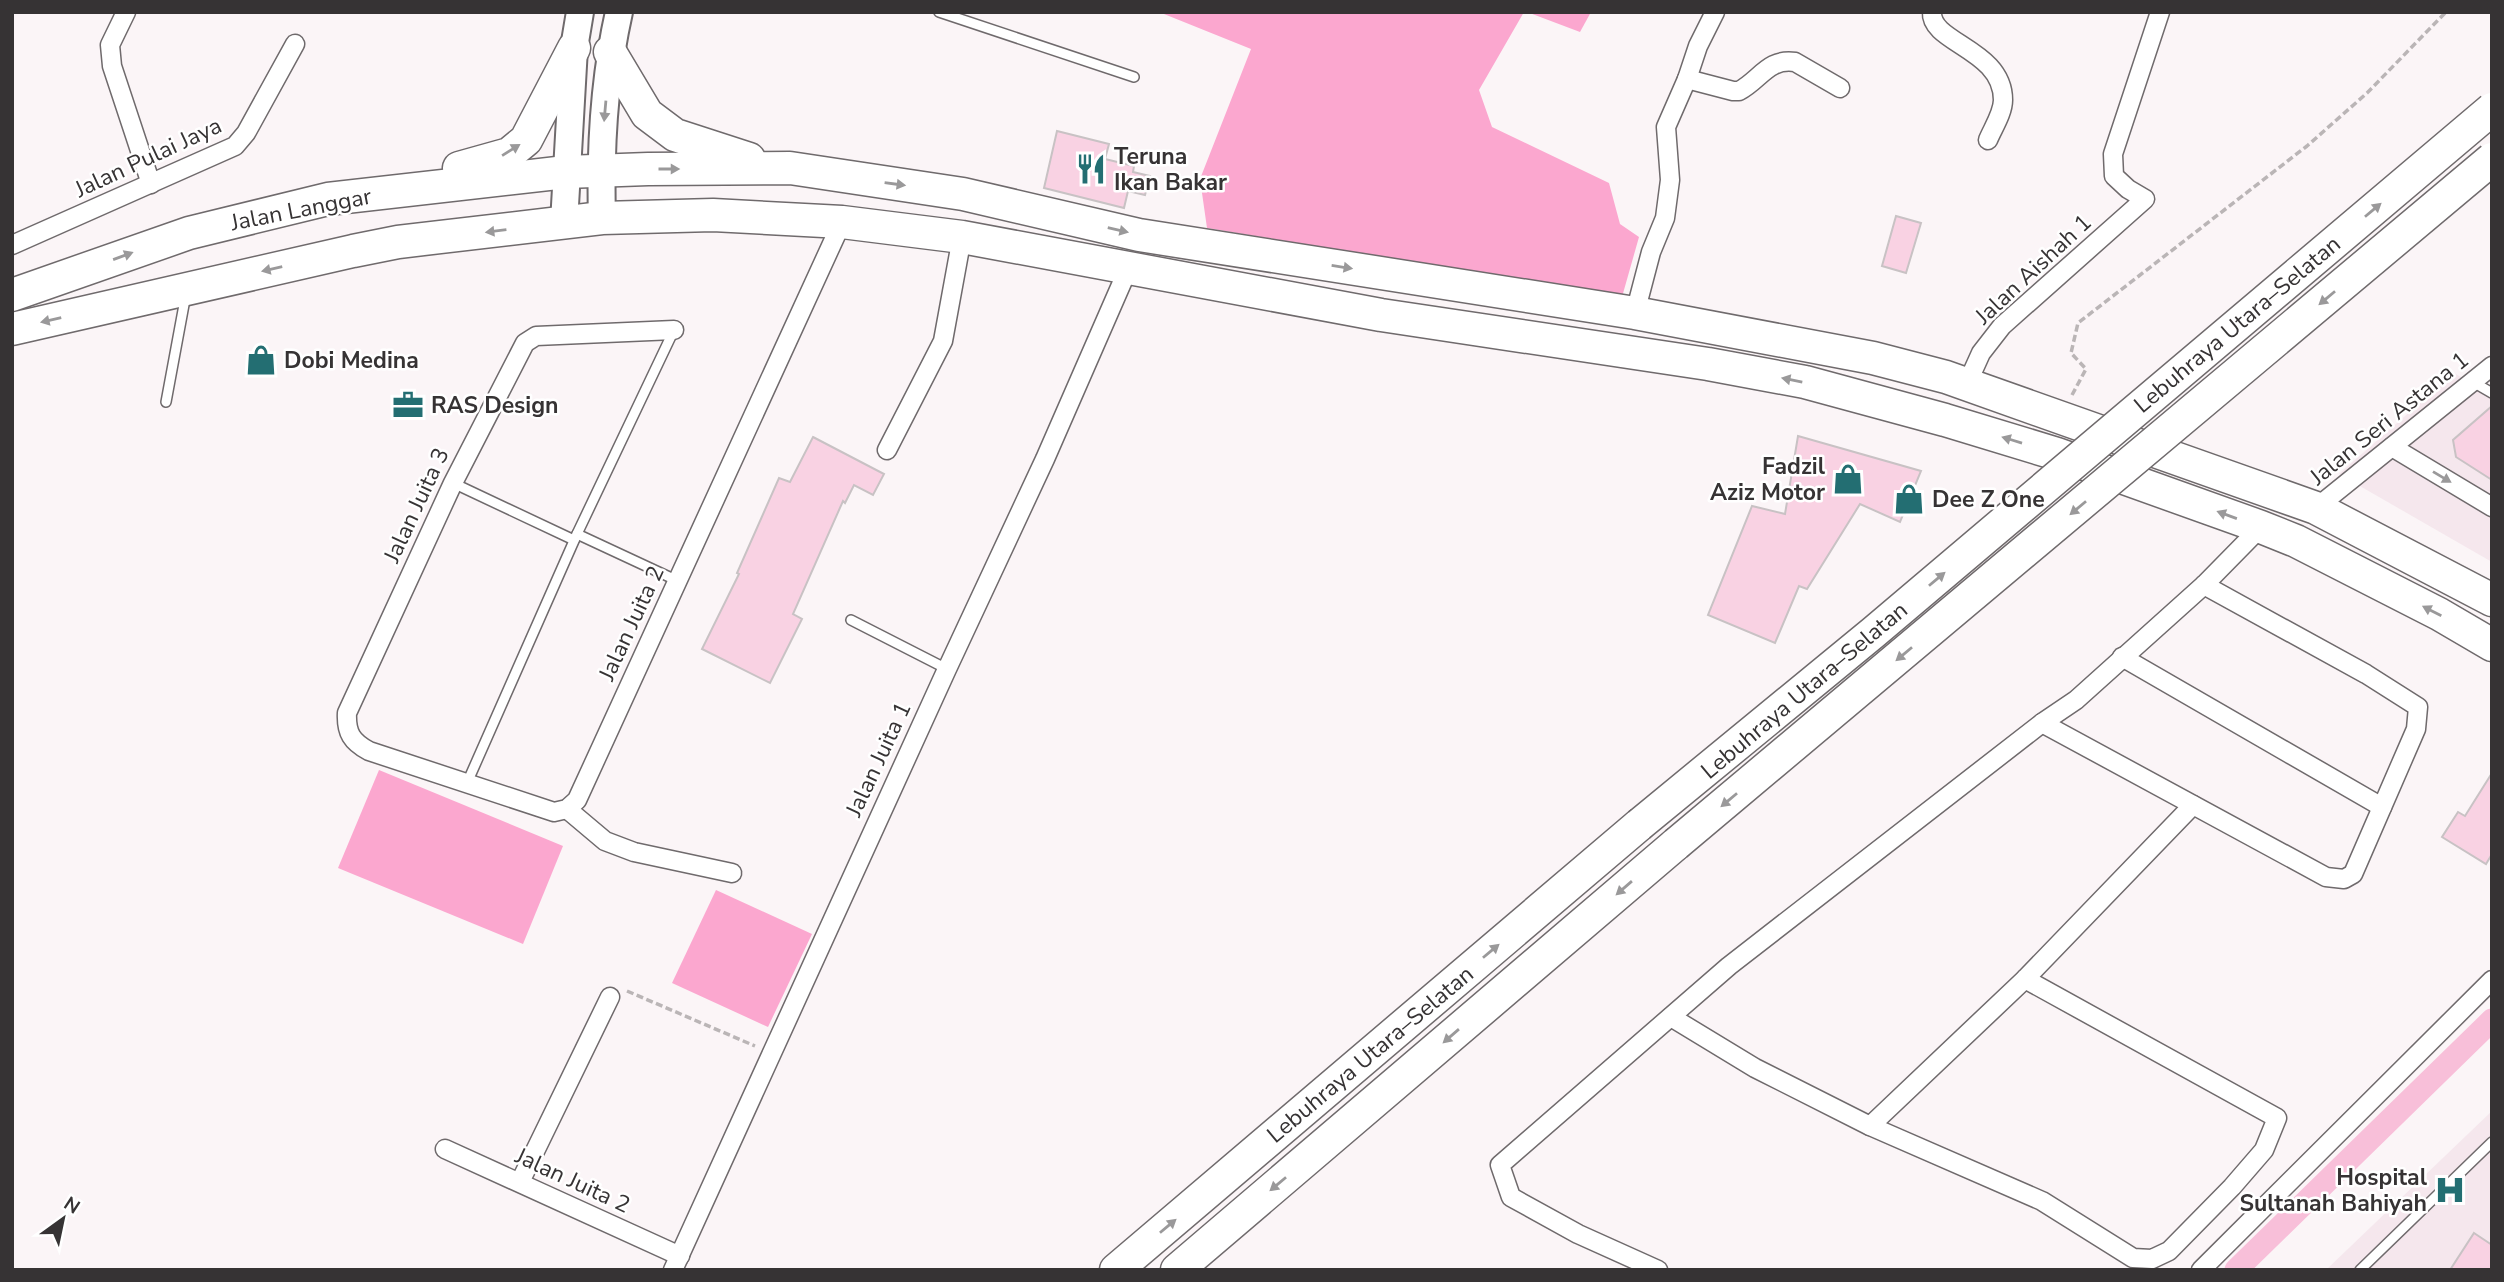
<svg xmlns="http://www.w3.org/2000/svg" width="2504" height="1282" viewBox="0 0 2504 1282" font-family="'Nunito Sans',sans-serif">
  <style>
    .built { fill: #f5e7ed }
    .green { fill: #fba7cf }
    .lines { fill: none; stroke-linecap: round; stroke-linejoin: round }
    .canal { stroke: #f8bfd9; stroke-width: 23 }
    .building { fill: #f9d2e3; stroke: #c8c2c4; stroke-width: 2 }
    .lane-casing { stroke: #6f6a6c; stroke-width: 12 }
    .street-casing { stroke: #6f6a6c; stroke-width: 21 }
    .primary-casing { stroke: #6f6a6c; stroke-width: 30 }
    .highway-casing { stroke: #6f6a6c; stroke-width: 35 }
    .path { stroke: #bab5b6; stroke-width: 3.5; stroke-dasharray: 7 3.5; stroke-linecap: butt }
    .lane { stroke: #fff; stroke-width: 9 }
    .street { stroke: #fff; stroke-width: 18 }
    .primary { stroke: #fff; stroke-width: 26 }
    .highway { stroke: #fff; stroke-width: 32 }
    .highway-bridge-casing { stroke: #6f6a6c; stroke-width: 35; stroke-linecap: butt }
    .highway-bridge { stroke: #fff; stroke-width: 32 }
    .oneway { fill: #9a999a }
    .labels { text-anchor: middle; stroke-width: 5; stroke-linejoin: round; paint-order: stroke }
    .poi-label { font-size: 23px; font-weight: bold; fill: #363334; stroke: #fff; text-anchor: start }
    .street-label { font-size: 23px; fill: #363334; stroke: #fff }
  </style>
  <rect width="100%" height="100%" fill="#fbf5f7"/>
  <g class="built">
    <polygon points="2454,373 2492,395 2492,562 2339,474"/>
    <polygon points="2492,1111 2492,1270 2326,1270"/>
  </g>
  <g class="green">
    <polygon points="1159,12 1524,12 1479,90 1492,127 1609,183 1620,224 1639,237 1622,297 1207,228 1200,179 1251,49"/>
    <polygon points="1527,12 1591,12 1580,32"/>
    <polygon points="379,770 563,846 523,944 338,868"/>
    <polygon points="716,890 812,934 768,1027 672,983"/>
  </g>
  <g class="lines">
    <polyline class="canal" points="2236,1270 2492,1020"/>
  </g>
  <g class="building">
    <polygon points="1057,131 1109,144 1105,159 1134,166 1133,172 1150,176 1145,195 1128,191 1124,208 1044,188"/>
    <polygon points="1896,216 1921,223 1906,273 1882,266"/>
    <polygon points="2492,406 2492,480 2456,457 2453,440"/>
    <polygon points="1798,436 1921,471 1900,522 1860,504 1807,589 1799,586 1775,643 1708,615 1752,506 1785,514"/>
    <polygon points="813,437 884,474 873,495 854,485 845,503 843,501 793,614 802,619 770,683 702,649 739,574 737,573 779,478 790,482"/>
    <polygon points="2492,773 2492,854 2486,864 2442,837 2458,812 2465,816"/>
    <polygon points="2474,1233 2492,1245 2492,1270 2450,1270"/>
  </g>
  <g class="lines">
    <g class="lane-casing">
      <g id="lane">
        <polyline points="939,12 1134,77"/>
        <polyline points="2473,382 2492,393"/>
        <polyline points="166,402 186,294"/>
        <polyline points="453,483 574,540"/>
        <polyline points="577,534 678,581"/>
        <polyline points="851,620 947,669"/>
        <polyline points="467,783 577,534 674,330"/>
        <polyline points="2360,1270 2492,1142"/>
      </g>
    </g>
    <g class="street-casing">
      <g id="street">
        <polyline points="126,12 110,45 112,66 151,184"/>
        <path d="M1932,12C1930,43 2003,49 2003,100C2003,113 1993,128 1988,140"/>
        <path d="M1687,79L1733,91H1739C1760,80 1768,58 1795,62L1840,88"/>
        <polyline points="12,245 235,146 246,133 295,44"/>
        <polyline points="1635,313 1651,252 1665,218 1670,180 1666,127 1687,79 1698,46 1715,12"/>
        <path d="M674,330L536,336L525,343L453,483L347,713C346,733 352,742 369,751L554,812L567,809L577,800L842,222"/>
        <polyline points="1967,384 1981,353 2002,326 2145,199 2128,189 2114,176 2113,154 2160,12"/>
        <polyline points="2392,447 2492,507"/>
        <polyline points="887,450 943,341 962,237"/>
        <polyline points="2316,508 2492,366"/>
        <polyline points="2122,657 2382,807"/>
        <polyline points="2042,723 2326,877 2344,879 2353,874 2416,729 2418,707 2366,674 2204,585"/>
        <polyline points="567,809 605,841 634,852 732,873"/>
        <polyline points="1671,1017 1755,1068 1870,1126 2042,1201 2133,1258 2152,1259 2169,1251 2232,1187 2264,1150 2277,1118 2025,979"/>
        <polyline points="1870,1126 2025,979 2193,805"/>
        <polyline points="445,1149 680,1256"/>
        <polyline points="520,1182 610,997"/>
        <polyline points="673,1270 947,669 1045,459 1128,269"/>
        <polyline points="1658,1270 1578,1234 1511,1197 1500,1165 1729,966 2042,723 2076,700 2204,585 2261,527"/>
        <polyline points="2201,1270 2492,980"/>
      </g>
    </g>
    <g class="primary-casing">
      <g id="primary">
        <path d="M602,218C600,149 604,79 619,12"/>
        <polyline points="564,223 574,48 580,12"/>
      </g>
    </g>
    <g class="highway-casing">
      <g id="highway">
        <polyline points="610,52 647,114 675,135 749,159"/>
        <polyline points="459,168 509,154 526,140 574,48"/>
        <polyline points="12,295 189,233 328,199 566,172 648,169 790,168 963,194 1139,235 1635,313 1873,358 1946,377 2316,508 2492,600"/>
        <polyline points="12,329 353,251 398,242 602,218 713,215 842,222 962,237 1381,315 1708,364 1805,382 1945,420 2057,454 2261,527 2296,541 2439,614 2492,645"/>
        <polyline points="1116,1270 1639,825"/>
        <polyline points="1177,1270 1676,844"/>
      </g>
    </g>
    <g class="path">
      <polyline points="2072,395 2086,369 2071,353 2078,323 2307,146 2367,93 2446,12"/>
      <polyline points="627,991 755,1046"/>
    </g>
    <use href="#lane" class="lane"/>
    <use href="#street" class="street"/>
    <use href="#primary" class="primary"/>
    <use href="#highway" class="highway"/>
    <g class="highway-bridge-casing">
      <g id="highway-bridge">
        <polyline points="1639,825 1874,632 2492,109"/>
        <polyline points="1676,844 2492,159"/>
      </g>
    </g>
    <use href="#highway-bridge" class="highway-bridge"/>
  </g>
  <defs><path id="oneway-solid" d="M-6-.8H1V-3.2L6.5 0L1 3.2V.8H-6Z" transform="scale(1.75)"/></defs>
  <g class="oneway">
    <use href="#oneway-solid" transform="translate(605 111) rotate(95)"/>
    <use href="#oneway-solid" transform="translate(511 150) rotate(-32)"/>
    <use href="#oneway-solid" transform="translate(669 169)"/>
    <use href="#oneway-solid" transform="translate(895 184) rotate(8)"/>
    <use href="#oneway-solid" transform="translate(2373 210) rotate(-40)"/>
    <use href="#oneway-solid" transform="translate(1118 230) rotate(13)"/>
    <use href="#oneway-solid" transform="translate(496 231) rotate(173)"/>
    <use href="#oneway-solid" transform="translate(123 256) rotate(-20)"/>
    <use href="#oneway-solid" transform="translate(1342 267) rotate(9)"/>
    <use href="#oneway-solid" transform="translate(272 269) rotate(167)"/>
    <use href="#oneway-solid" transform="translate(2327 298) rotate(140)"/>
    <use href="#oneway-solid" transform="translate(51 320) rotate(167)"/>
    <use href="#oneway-solid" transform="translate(1792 380) rotate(-169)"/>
    <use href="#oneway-solid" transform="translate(2012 440) rotate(-163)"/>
    <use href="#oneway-solid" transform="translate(2442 477) rotate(31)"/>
    <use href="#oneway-solid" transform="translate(2078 508) rotate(140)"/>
    <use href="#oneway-solid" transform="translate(2227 515) rotate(-160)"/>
    <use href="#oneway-solid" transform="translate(1937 579) rotate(-40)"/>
    <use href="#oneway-solid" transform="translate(2432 611) rotate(-153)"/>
    <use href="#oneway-solid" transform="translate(1904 654) rotate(140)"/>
    <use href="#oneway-solid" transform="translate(1729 800) rotate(140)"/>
    <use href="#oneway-solid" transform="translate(1624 888) rotate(139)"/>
    <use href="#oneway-solid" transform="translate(1491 951) rotate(-40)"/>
    <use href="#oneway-solid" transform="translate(1451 1036) rotate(139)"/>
    <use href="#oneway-solid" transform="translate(1278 1184) rotate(140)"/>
    <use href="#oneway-solid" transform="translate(1168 1226) rotate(-40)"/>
  </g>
  <defs>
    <g id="restaurant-bare" transform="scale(2.415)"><path d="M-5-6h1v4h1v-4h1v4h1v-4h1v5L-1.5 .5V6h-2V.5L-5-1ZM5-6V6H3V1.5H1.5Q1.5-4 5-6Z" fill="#236e72" stroke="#fff" stroke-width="2.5" paint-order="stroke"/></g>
    <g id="shop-bare" transform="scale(2.415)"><path d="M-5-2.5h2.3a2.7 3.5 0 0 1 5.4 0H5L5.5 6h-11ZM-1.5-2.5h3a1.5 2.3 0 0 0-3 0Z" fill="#236e72" stroke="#fff" stroke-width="2.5" paint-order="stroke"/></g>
    <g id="office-bare" transform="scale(2.415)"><path d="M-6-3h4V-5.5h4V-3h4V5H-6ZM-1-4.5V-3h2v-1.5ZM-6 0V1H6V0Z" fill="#236e72" stroke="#fff" stroke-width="2.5" paint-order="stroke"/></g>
    <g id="hospital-bare" transform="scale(2.415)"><path d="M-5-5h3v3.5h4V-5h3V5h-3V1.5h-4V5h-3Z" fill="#236e72" stroke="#fff" stroke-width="2.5" paint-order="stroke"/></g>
  </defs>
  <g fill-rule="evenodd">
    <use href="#restaurant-bare" x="1091" y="169"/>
    <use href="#shop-bare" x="261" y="360"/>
    <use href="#office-bare" x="408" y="405"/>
    <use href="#shop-bare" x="1848" y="479"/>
    <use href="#shop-bare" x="1909" y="499"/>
    <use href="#hospital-bare" x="2450" y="1190"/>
  </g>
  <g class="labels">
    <g class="poi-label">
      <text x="1114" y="164">Teruna<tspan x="1114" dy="26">Ikan Bakar</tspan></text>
      <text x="284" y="368">Dobi Medina</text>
      <text x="431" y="413">RAS Design</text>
      <text x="1825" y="474" text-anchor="end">Fadzil<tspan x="1825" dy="26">Aziz Motor</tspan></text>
      <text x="1932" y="507">Dee Z One</text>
      <text x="2427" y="1185" text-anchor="end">Hospital<tspan x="2427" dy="26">Sultanah Bahiyah</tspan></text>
    </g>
    <g class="street-label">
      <text transform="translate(148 157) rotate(-25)" y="8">Jalan Pulai Jaya</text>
      <text transform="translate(301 209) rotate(-11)" y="8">Jalan Langgar</text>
      <text transform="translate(2033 269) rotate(-43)" y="8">Jalan Aishah 1</text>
      <text transform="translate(2237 324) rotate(-40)" y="8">Lebuhraya Utara–Selatan</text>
      <text transform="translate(2389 418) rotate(-39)" y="8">Jalan Seri Astana 1</text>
      <text transform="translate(416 505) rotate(-65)" y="8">Jalan Juita 3</text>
      <text transform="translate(631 623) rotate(-65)" y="8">Jalan Juita 2</text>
      <text transform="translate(1804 690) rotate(-40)" y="8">Lebuhraya Utara–Selatan</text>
      <text transform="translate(878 759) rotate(-65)" y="8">Jalan Juita 1</text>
      <text transform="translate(1370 1054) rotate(-40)" y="8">Lebuhraya Utara–Selatan</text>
      <text transform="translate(573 1180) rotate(25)" y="8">Jalan Juita 2</text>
    </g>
  </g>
  <rect width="2504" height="1282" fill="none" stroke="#363334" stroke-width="28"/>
  <g transform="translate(63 1219) rotate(33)" stroke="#ffffff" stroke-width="5" paint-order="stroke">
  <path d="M0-5L12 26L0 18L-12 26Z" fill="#363334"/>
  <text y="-10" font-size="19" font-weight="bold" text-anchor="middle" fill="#363334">N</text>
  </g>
</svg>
